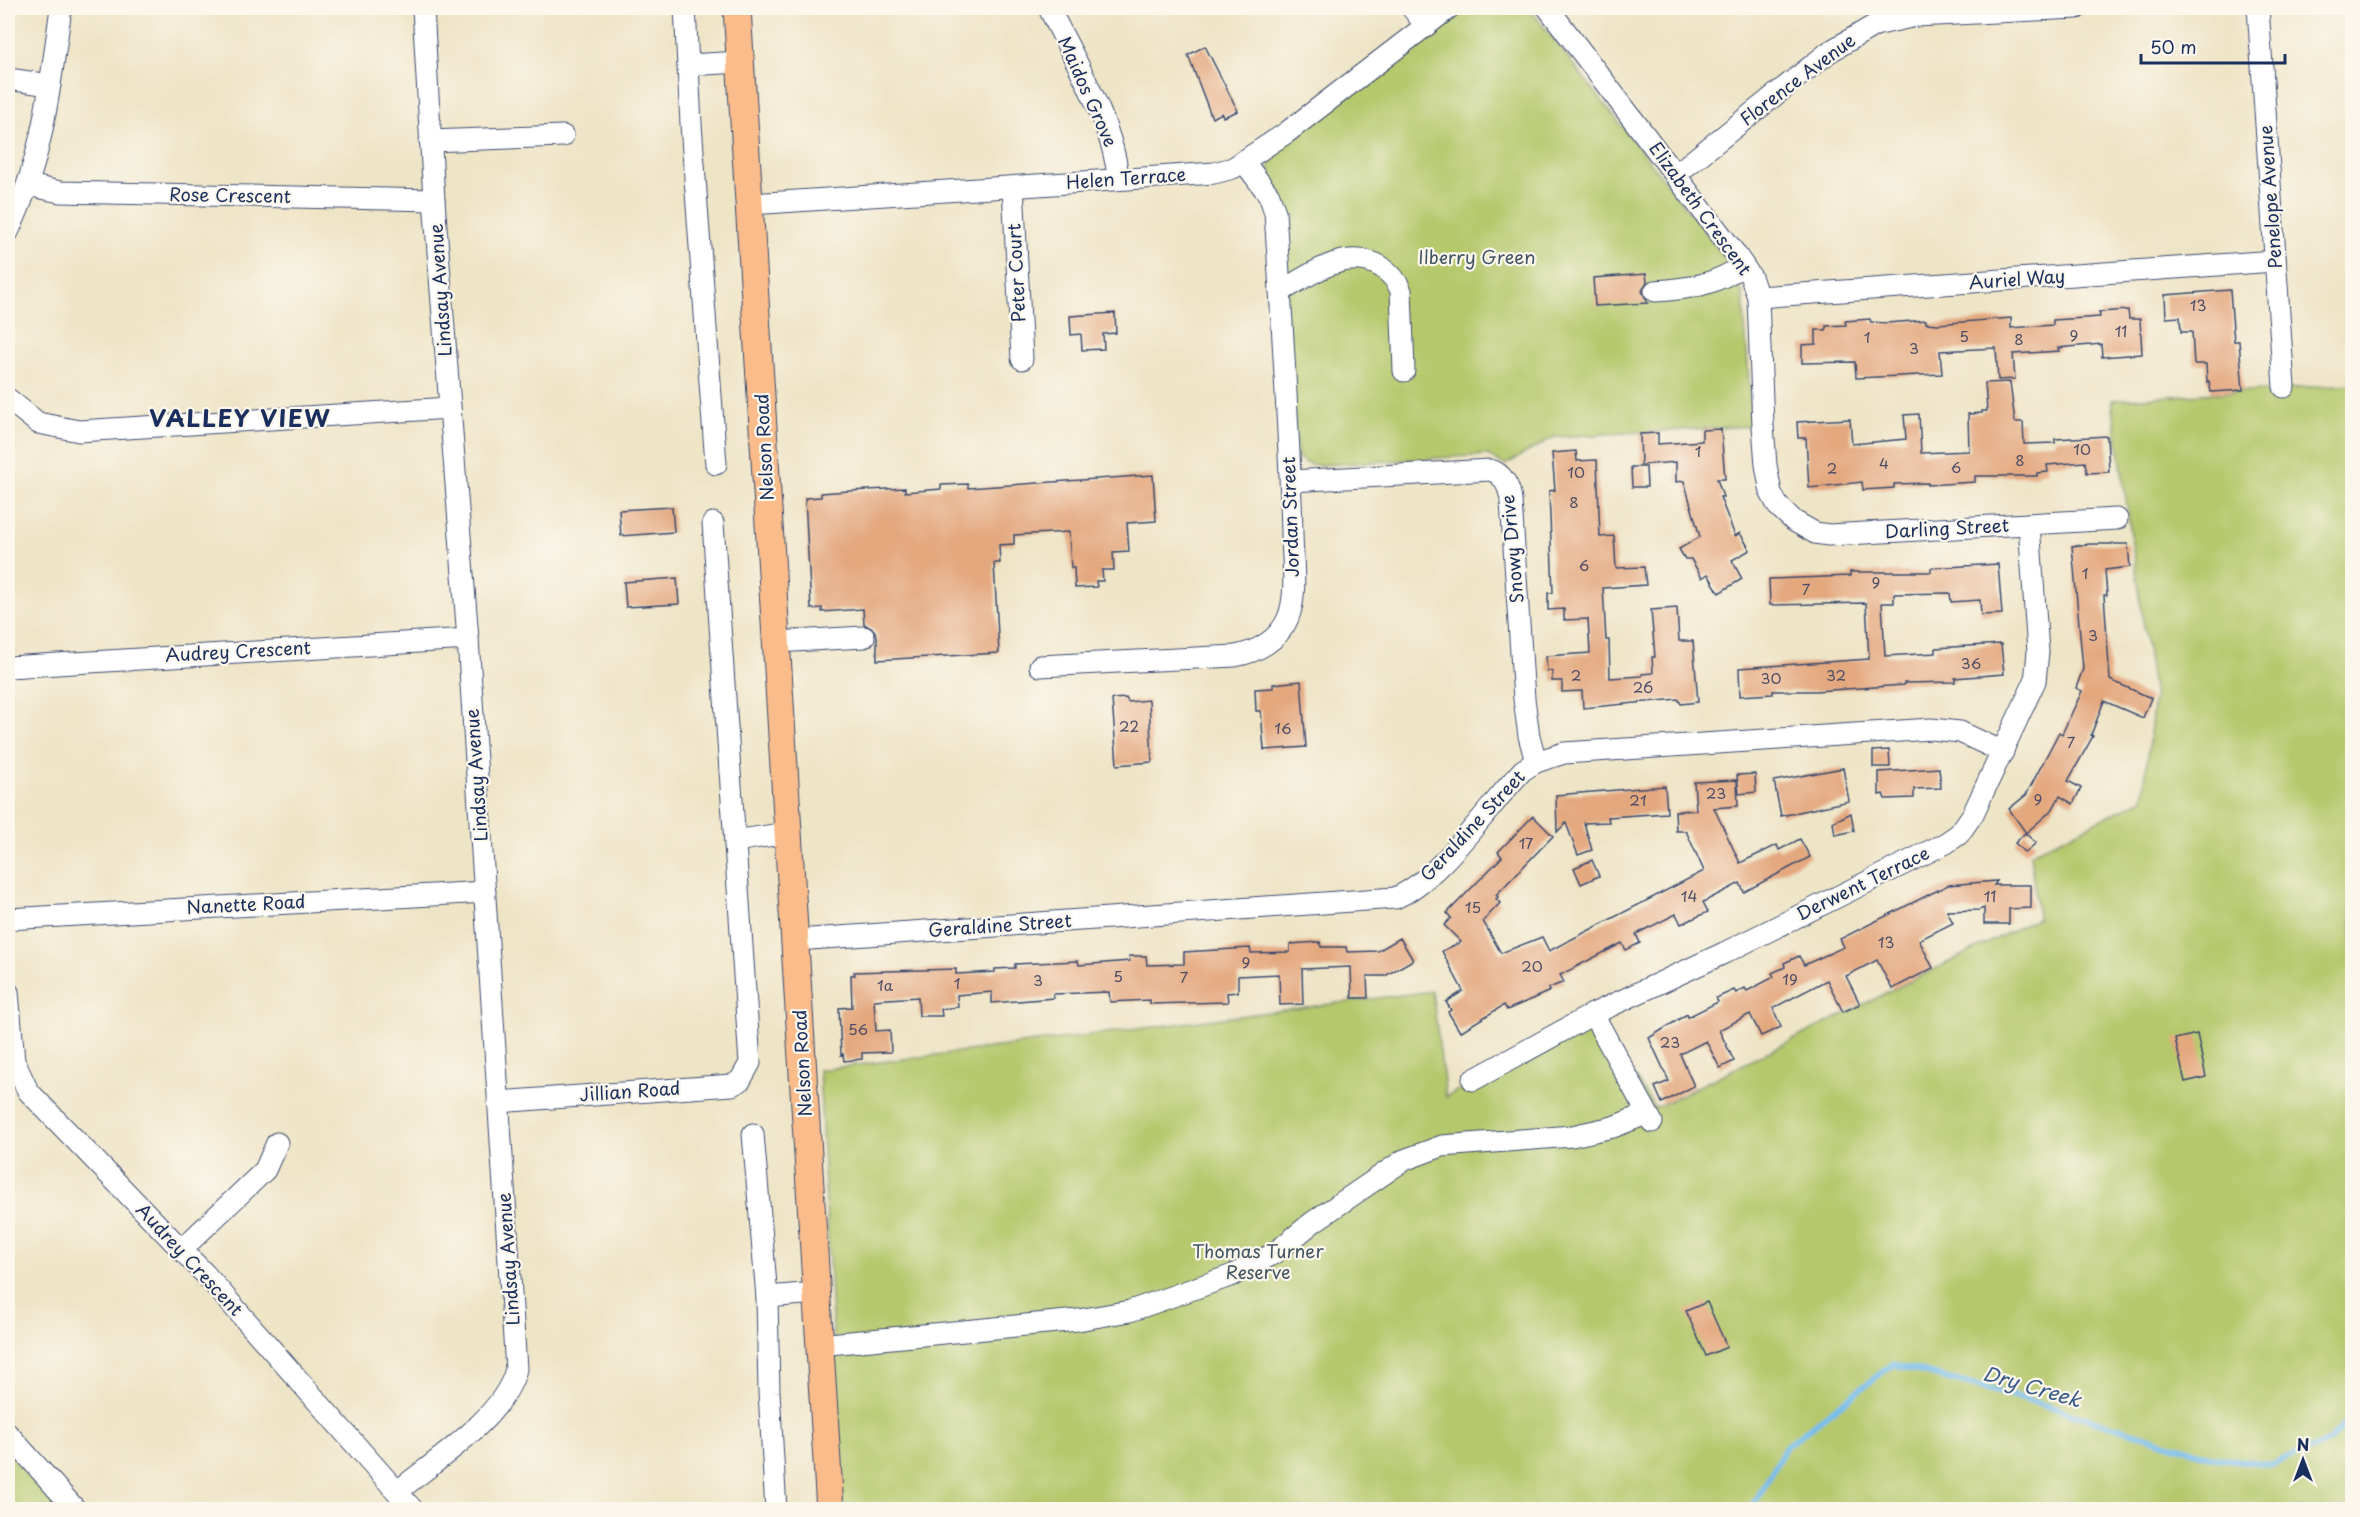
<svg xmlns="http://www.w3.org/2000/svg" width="2360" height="1517" viewBox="0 0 2360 1517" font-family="'Playpen Sans',sans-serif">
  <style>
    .green { fill: #b5c86c; stroke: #687c65; stroke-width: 1.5 }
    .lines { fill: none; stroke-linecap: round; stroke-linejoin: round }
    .stream { stroke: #76bced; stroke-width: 6 }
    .building { fill: #e4a87f }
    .minor-casing { stroke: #3b4a6e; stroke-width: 23 }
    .major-casing { stroke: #3b4a6e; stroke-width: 29 }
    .minor { stroke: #fff; stroke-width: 21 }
    .major { stroke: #f9bc8a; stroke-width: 27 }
    .labels { text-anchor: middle; stroke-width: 4.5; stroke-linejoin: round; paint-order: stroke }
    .number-label { font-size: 15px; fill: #4d4d66 }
    .street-label { font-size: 18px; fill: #1b2f5e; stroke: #fbf7ec }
    .park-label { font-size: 18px; fill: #425562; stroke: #fbf7ec }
    .water-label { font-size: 20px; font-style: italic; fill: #365989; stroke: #fbf7ec }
    .district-label { font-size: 24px; font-weight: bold; letter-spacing: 1.5px; fill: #1b2f5e; stroke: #fbf7ec }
  </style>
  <rect width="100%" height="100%" fill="#fbf7ec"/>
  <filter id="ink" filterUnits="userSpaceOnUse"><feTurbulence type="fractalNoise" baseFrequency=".0167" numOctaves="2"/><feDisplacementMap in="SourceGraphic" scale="12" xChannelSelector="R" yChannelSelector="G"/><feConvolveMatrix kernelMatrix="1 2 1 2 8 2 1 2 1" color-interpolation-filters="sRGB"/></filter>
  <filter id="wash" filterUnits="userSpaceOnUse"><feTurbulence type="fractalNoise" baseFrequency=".008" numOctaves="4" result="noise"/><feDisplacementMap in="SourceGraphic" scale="24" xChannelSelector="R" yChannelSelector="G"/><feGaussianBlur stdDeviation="1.35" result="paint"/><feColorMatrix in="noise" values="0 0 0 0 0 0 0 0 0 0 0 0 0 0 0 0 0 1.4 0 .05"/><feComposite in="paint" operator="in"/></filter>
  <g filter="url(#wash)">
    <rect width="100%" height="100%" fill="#eee4c6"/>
    <g class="green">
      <path d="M1462,8H1529L1730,264L1737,277L1743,295L1752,426L1554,437L1505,465L1488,455L1321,465C1311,465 1303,464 1297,455L1277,196C1261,158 1270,157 1299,132Z"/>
      <polygon points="2352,384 2352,1509 842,1509 819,1070 1432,991 1446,1097 1593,1014 1655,1108 2038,918 2030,854 2143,799 2154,698 2112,400"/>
      <polygon points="8,1440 72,1509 8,1509"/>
    </g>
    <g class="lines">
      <polyline class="stream" points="1751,1510 1786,1446 1893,1364 2021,1398 2216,1458 2273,1464 2329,1441 2352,1417"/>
    </g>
    <g id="blocks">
      <g class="building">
        <polygon points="1205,46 1238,111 1223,117 1222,113 1212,118 1188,55"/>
        <polygon points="1646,274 1647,282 1642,291 1648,303 1595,306 1593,278"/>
        <polygon points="2230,290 2234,341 2239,341 2243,390 2211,392 2209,381 2207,382 2206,364 2194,364 2192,332 2181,332 2180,317 2166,318 2165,295"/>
        <polygon points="2128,310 2129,319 2140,319 2142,354 2102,357 2101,344 2058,348 2059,351 2013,354 2015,379 1998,380 1996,348 1940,351 1942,374 1856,378 1855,362 1802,363 1802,345 1816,344 1816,330 1826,330 1826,326 1846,325 1845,321 1870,319 1871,322 1886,323 1926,320 1926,323 1938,324 2011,318 2011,328 2053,325 2053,320 2100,317 2099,312"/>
        <polygon points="1115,313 1116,333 1103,334 1104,349 1082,350 1081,334 1071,335 1070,316"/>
        <polygon points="2010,382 2015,422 2023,422 2024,444 2055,443 2055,439 2107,436 2109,472 2087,473 2085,462 2047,465 2048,472 2037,473 2037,476 1975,476 1975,482 1928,485 1928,483 1894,484 1894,488 1863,490 1862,482 1809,488 1806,438 1798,438 1797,422 1850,419 1852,444 1906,439 1904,415 1919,414 1921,453 1969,451 1968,414 1982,413 1982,411 1987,411 1985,383"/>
        <polygon points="1721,429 1725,479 1717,479 1723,497 1720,497 1735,536 1740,533 1750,550 1732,560 1742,579 1719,593 1708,574 1702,578 1691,559 1685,559 1679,549 1700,537 1684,481 1676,482 1676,462 1641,465 1640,434 1658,433 1658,444 1702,441 1702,430"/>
        <polygon points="1576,451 1577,461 1597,460 1600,537 1614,536 1616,568 1644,567 1646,585 1603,588 1606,640 1609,640 1610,678 1642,676 1642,674 1653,673 1652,657 1655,657 1651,610 1677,608 1679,641 1693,641 1698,702 1681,704 1678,699 1583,708 1582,691 1562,692 1562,681 1552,681 1552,671 1547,671 1546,656 1590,653 1588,619 1564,620 1564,609 1548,610 1548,593 1553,593 1549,491 1555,490 1552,453"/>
        <polygon points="1631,467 1646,467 1647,487 1632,487"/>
        <polygon points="1153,475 1156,521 1127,523 1129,551 1113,552 1114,570 1102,570 1103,581 1096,581 1097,587 1075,588 1074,568 1071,568 1069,532 1014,535 1014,544 999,545 1000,563 994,563 999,653 877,660 877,636 874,630 864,624 863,609 822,612 822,608 811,609 805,498 821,497 821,493 849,491 905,488 905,492 941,489 941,485 968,484 968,488"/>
        <polygon points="672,507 674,532 621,536 619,510"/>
        <polygon points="2090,544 2128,544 2130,567 2105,570 2107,595 2104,595 2110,680 2151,698 2143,718 2104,701 2091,735 2093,736 2068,781 2081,788 2073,804 2060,796 2052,810 2026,833 2009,809 2026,795 2059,732 2062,734 2082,691 2076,688 2083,669 2072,546"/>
        <polygon points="1998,564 2002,614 1981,615 1980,600 1951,602 1950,593 1894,594 1894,603 1882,603 1885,656 1936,653 1936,648 2001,644 2004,674 1955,678 1955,682 1904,683 1904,685 1816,691 1773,691 1773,694 1740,696 1739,668 1869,659 1866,603 1770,605 1769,579 1850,576 1850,572 1931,572 1931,568"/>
        <polygon points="677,578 679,604 626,607 624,582"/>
        <polygon points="1301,681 1306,747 1264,750 1261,711 1256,711 1255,689 1273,688 1273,684"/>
        <polygon points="1126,698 1128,702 1149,700 1152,762 1117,765 1112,699"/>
        <polygon points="1889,750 1890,767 1873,767 1873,751"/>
        <polygon points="1843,768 1849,801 1781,816 1774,781"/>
        <polygon points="1939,768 1941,788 1914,789 1914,798 1885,799 1883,794 1879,795 1879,772"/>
        <polygon points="1755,774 1756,792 1739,794 1737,775"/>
        <polygon points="1737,780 1738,806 1714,808 1740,863 1777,845 1779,850 1800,839 1810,857 1744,892 1740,883 1703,902 1708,912 1681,924 1676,914 1636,934 1640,943 1626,950 1622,943 1560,975 1564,982 1549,988 1550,991 1507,1010 1504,1005 1460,1032 1448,1012 1451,1010 1446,1002 1463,991 1442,951 1461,942 1444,925 1451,918 1447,913 1502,857 1498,852 1533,816 1553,836 1496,895 1498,897 1496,899 1500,903 1483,921 1501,953 1542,937 1549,951 1704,871 1686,831 1676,831 1675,811 1696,810 1694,782"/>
        <polygon points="1665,786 1667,813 1608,817 1609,822 1584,823 1592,850 1578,855 1566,823 1557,832 1556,795"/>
        <polygon points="1851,813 1854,831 1835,835 1833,822"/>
        <polygon points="2025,833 2036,843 2025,853 2015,843"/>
        <polygon points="1592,860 1599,876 1581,884 1574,868"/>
        <polygon points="1997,881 1994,885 2031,885 2031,908 2009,909 2009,924 1984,924 1984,908 1979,910 1947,911 1953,923 1919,940 1933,968 1892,989 1877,960 1846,976 1860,1004 1843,1012 1827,980 1773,1008 1781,1027 1761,1036 1750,1014 1719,1030 1734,1061 1720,1068 1706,1041 1680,1054 1694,1086 1662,1103 1655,1087 1669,1081 1649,1038 1687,1014 1688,1017 1718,1002 1716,998 1734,990 1736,993 1745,988 1747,991 1774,977 1772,973 1785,967 1784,963 1799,956 1804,965 1844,947 1840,939 1948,885"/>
        <polygon points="1400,938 1413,960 1385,976 1367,976 1368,998 1352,998 1351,967 1302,969 1303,1004 1280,1005 1279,974 1238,976 1238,992 1227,993 1228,1002 1150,1004 1150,1000 1110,1002 1109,992 1053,994 1054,998 992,1003 992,992 957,995 958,1007 941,1009 942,1016 919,1016 918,997 874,1000 876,1031 890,1030 891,1052 862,1053 862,1059 844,1061 843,1054 841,1055 839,1008 852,1007 851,975 855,975 854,972 956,969 956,974 995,972 995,969 1015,968 1015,964 1078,961 1079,965 1130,961 1129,956 1146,956 1147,965 1184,964 1184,952 1250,948 1251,953 1290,952 1290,944 1320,942 1321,947 1346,947 1347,952 1378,951"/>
        <polygon points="2197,1034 2206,1077 2185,1082 2175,1039"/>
        <polygon points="1707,1302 1727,1347 1706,1356 1686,1311"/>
      </g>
    </g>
  </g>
  <g filter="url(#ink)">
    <use href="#blocks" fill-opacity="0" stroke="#3b4a6e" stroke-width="1.5"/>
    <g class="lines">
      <g class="minor-casing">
        <g id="minor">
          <polyline points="685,8 691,124 716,464"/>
          <path d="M1049,8C1073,58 1114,124 1118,179"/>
          <polyline points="1412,8 1426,26"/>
          <polyline points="1548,8 1734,252 1751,277 1758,297 1763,426 1766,465 1771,493 1778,506 1794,521 1815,533 1829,535 2117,519"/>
          <polyline points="2258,8 2284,387"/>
          <polyline points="688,65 741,62"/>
          <polyline points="8,79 50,85"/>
          <polyline points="430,141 563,136"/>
          <polyline points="1675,175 1829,52 1875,25 1916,16 2077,8"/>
          <polyline points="28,185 60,192 434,200"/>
          <polyline points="1013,187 1022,359"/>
          <polyline points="751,204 1158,177 1214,173 1233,168 1286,133 1449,8"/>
          <path d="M8,232C43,161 50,85 61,8"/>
          <path d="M1655,291C1688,289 1716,285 1743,265"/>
          <path d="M1280,292C1309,275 1345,247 1380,266C1389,272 1397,280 1401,291L1404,371"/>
          <polyline points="1758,297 2275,261"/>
          <polyline points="8,399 38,423 79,431 450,408"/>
          <path d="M1291,481L1490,470C1503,473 1510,488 1511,501L1524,699L1529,736L1536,762"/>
          <polyline points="776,642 864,637"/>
          <path d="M1040,666L1235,656C1257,652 1279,640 1288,618C1298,595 1292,557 1292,532C1289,425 1282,318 1275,212L1269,195L1244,162"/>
          <polyline points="8,667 468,639"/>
          <polyline points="735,841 787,833"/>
          <polyline points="8,919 485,892"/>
          <path d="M796,940L1395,898C1441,879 1487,807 1523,770L1536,762L1564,753L1931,729L1960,732L2003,752"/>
          <polyline points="8,992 14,1061 28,1091 205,1274 413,1510"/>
          <polyline points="1593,1014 1652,1122"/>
          <polyline points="1473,1080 1593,1014 1724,953 1946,843 1959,834 1973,814 2035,681 2038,652 2029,524"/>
          <polyline points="498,1102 732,1085 740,1081 750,1063 713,523"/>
          <polyline points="753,1134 767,1297 769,1392 776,1510"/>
          <polyline points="181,1250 265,1170 277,1143"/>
          <polyline points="767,1297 816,1293"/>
          <polyline points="819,1345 1078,1320 1130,1311 1233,1275 1275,1253 1313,1222 1404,1160 1442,1146 1572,1136 1613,1127 1646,1114"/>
          <polyline points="8,1434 76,1510"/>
          <path d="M398,1491C435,1461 505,1416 516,1369L468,639L434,200L423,8"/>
        </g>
      </g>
      <g class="major-casing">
        <polyline id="major" points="737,8 830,1510"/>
      </g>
      <use href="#minor" class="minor"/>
      <use href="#major" class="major"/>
    </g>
  </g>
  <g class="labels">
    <g class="number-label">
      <text x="2198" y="311">13</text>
      <text x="2121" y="337">11</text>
      <text x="2074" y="341">9</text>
      <text x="1964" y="342">5</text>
      <text x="1867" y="343">1</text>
      <text x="2019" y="345">8</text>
      <text x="1914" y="354">3</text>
      <text x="2082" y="455">10</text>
      <text x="1698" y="457">1</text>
      <text x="2020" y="466">8</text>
      <text x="1884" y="469">4</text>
      <text x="1956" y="473">6</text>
      <text x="1832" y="474">2</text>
      <text x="1576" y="478">10</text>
      <text x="1574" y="508">8</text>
      <text x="1584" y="571">6</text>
      <text x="2085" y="579">1</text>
      <text x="1876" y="588">9</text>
      <text x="1806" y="595">7</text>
      <text x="2093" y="641">3</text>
      <text x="1971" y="669">36</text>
      <text x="1576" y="681">2</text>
      <text x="1836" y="681">32</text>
      <text x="1771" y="684">30</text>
      <text x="1643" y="693">26</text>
      <text x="1129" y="732">22</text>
      <text x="1283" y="734">16</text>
      <text x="2071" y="748">7</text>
      <text x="1716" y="799">23</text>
      <text x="2038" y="805">9</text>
      <text x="1638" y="806">21</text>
      <text x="1526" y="849">17</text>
      <text x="1689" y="902">14</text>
      <text x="1990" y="902">11</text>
      <text x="1473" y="913">15</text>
      <text x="1886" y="948">13</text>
      <text x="1246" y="968">9</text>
      <text x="1532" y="972">20</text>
      <text x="1118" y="982">5</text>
      <text x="1184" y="983">7</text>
      <text x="1790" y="985">19</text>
      <text x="1038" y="986">3</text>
      <text x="957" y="989">1</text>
      <text x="885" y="991">1a</text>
      <text x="858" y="1035">56</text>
      <text x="1670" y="1048">23</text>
    </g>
    <g class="street-label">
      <text transform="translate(1798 80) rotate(-37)" y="6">Florence Avenue</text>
      <text transform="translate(1087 92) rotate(66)" y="6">Maidos Grove</text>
      <text transform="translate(1126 179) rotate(-4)" y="6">Helen Terrace</text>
      <text transform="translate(230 196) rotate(1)" y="6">Rose Crescent</text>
      <text transform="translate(2271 197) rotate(-94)" y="6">Penelope Avenue</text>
      <text transform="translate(1700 209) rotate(54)" y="6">Elizabeth Crescent</text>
      <text transform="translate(1017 273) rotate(-93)" y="6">Peter Court</text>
      <text transform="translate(2017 280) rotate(-4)" y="6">Auriel Way</text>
      <text transform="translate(441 290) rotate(-94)" y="6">Lindsay Avenue</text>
      <text transform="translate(765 447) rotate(-93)" y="6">Nelson Road</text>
      <text transform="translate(1291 517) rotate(-92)" y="6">Jordan Street</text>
      <text transform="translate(1947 529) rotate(-3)" y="6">Darling Street</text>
      <text transform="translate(1513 549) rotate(-95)" y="6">Snowy Drive</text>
      <text transform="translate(238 652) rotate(-3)" y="6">Audrey Crescent</text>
      <text transform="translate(477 775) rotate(-94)" y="6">Lindsay Avenue</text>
      <text transform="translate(1473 826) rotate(-47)" y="6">Geraldine Street</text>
      <text transform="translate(1863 884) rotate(-26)" y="6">Derwent Terrace</text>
      <text transform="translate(246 905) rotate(-3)" y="6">Nanette Road</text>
      <text transform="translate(1000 926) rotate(-4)" y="6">Geraldine Street</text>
      <text transform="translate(803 1063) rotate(-93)" y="6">Nelson Road</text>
      <text transform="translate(630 1092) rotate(-4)" y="6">Jillian Road</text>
      <text transform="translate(509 1259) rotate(-94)" y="6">Lindsay Avenue</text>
      <text transform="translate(189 1260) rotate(47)" y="6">Audrey Crescent</text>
    </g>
    <g class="park-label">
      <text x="1477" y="264">Ilberry Green</text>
      <text x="1258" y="1258">Thomas Turner<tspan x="1258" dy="21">Reserve</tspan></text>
    </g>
    <g class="water-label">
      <text transform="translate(2032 1387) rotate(16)" y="7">Dry Creek</text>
    </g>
    <g class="district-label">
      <text x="240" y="427">VALLEY VIEW</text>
    </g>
  </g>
  <rect width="2360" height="1517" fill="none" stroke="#fbf7ec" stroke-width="30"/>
  <g transform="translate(2303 1460)" stroke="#fbf7ec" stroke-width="4.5" paint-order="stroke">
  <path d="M0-4.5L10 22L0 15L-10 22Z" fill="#1b2f5e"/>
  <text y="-9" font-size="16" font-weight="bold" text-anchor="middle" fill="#1b2f5e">N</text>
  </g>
  <path d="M2141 54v9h144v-9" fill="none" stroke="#1b2f5e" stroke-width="3"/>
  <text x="2150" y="54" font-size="18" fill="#1b2f5e" stroke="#fbf7ec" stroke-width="4.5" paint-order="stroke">50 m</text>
</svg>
